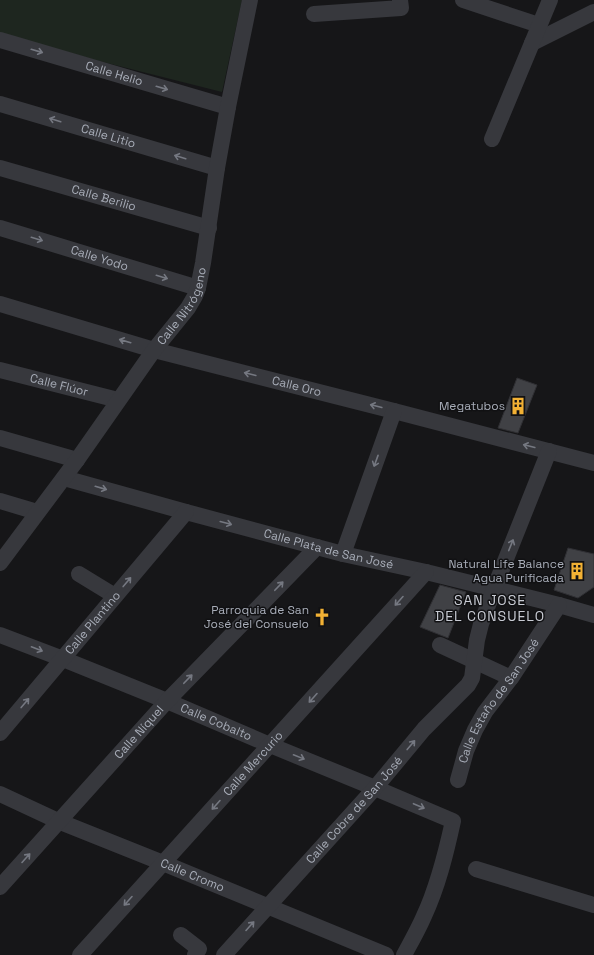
<svg xmlns="http://www.w3.org/2000/svg" width="594" height="955" viewBox="0 0 594 955" font-family="'Space Grotesk',sans-serif">
  <style>
    .green { fill: #1e261f }
    .building { fill: #404145; stroke: #303034 }
    .lines { fill: none; stroke-linecap: round; stroke-linejoin: round }
    .minor { stroke: #37383d; stroke-width: 16 }
    .oneway { stroke: #757881 }
    .labels { text-anchor: middle; stroke-width: 3; stroke-linejoin: round; paint-order: stroke }
    .street-label { font-size: 12px; fill: #a8adb8; stroke: #111113 }
    .poi-label { font-size: 12px; fill: #a8adb8; stroke: #111113; text-anchor: end }
    .quarter-label { font-size: 14px; letter-spacing: 1px; fill: #c9ccd4; stroke: #111113 }
  </style>
  <rect width="100%" height="100%" fill="#161618"/>
  <polygon class="green" points="0,0 242,0 222,92 99,61 0,33"/>
  <g class="building">
    <polygon points="517,378 537,385 518,433 498,428"/>
    <polygon points="568,548 594,554 594,587 578,598 554,590"/>
    <polygon points="440,585 466,592 448,638 420,627"/>
  </g>
  <g class="lines">
    <g class="minor">
      <polyline points="463,0 539,25"/>
      <polyline points="314,14 401,8 400,0"/>
      <path id="s1" d="M0,40L228,107"/>
      <polyline points="532,43 594,12"/>
      <path id="s2" d="M0,104L217,168"/>
      <polyline points="492,139 550,0"/>
      <path id="s3" d="M0,168L209,228"/>
      <path id="s4" d="M0,228L198,288"/>
      <path id="s5" d="M0,304L154,350L394,411L594,463"/>
      <path id="s6" d="M0,370L118,400"/>
      <polyline points="0,438 77,460"/>
      <path id="s7" d="M64,478L186,512L343,554L426,572L559,605L594,615"/>
      <polyline points="0,501 37,512"/>
      <polyline points="343,554 394,411"/>
      <path id="s8" d="M0,563L77,460L154,350L188,308L195,296L198,288L203,263L217,168L228,107L250,0"/>
      <polyline points="79,574 115,596"/>
      <path id="s9" d="M0,635L63,659L167,701L270,745L375,788L453,821C446,853 438,886 424,916C418,930 411,942 404,955"/>
      <polyline points="440,645 511,678"/>
      <path id="s10" d="M0,733L186,512"/>
      <path id="s11" d="M458,780L466,751L475,730L485,712L511,678L559,605"/>
      <path id="s12" d="M0,794L58,821L163,863L386,955"/>
      <polyline points="476,869 594,905"/>
      <path id="s13" d="M0,887L167,701L317,547"/>
      <polyline points="181,935 199,949 195,955"/>
      <path id="s14" d="M80,955L426,572"/>
      <path id="s15" d="M224,955L375,788L424,729L468,685L472,678L477,640L481,624L494,589L549,451"/>
    </g>
  </g>
  <defs><path id="oneway-shaft" d="M-6 0H5M1.5-3L5.5 0L1.5 3" fill="none" stroke-width="1.6" stroke-linecap="round" stroke-linejoin="round"/></defs>
  <g class="oneway">
    <use href="#oneway-shaft" transform="translate(37 51) rotate(16)"/>
    <use href="#oneway-shaft" transform="translate(162 88) rotate(16)"/>
    <use href="#oneway-shaft" transform="translate(55 120) rotate(-163)"/>
    <use href="#oneway-shaft" transform="translate(180 157) rotate(-163)"/>
    <use href="#oneway-shaft" transform="translate(37 239) rotate(17)"/>
    <use href="#oneway-shaft" transform="translate(162 277) rotate(17)"/>
    <use href="#oneway-shaft" transform="translate(125 341) rotate(-164)"/>
    <use href="#oneway-shaft" transform="translate(250 374) rotate(-166)"/>
    <use href="#oneway-shaft" transform="translate(376 406) rotate(-166)"/>
    <use href="#oneway-shaft" transform="translate(529 446) rotate(-166)"/>
    <use href="#oneway-shaft" transform="translate(376 461) rotate(110)"/>
    <use href="#oneway-shaft" transform="translate(101 488) rotate(16)"/>
    <use href="#oneway-shaft" transform="translate(226 523) rotate(15)"/>
    <use href="#oneway-shaft" transform="translate(511 545) rotate(-68)"/>
    <use href="#oneway-shaft" transform="translate(127 582) rotate(-50)"/>
    <use href="#oneway-shaft" transform="translate(279 586) rotate(-46)"/>
    <use href="#oneway-shaft" transform="translate(399 601) rotate(132)"/>
    <use href="#oneway-shaft" transform="translate(37 649) rotate(21)"/>
    <use href="#oneway-shaft" transform="translate(188 679) rotate(-46)"/>
    <use href="#oneway-shaft" transform="translate(313 698) rotate(132)"/>
    <use href="#oneway-shaft" transform="translate(25 703) rotate(-50)"/>
    <use href="#oneway-shaft" transform="translate(411 745) rotate(-50)"/>
    <use href="#oneway-shaft" transform="translate(299 757) rotate(22)"/>
    <use href="#oneway-shaft" transform="translate(216 805) rotate(132)"/>
    <use href="#oneway-shaft" transform="translate(419 806) rotate(23)"/>
    <use href="#oneway-shaft" transform="translate(26 858) rotate(-48)"/>
    <use href="#oneway-shaft" transform="translate(128 901) rotate(132)"/>
    <use href="#oneway-shaft" transform="translate(250 926) rotate(-48)"/>
  </g>
  <defs>
    <g id="building-bare" transform="scale(1.38)"><path d="M-4-6H4V6H1V3H-1V6H-4ZM-2.5-4.3h1.7v1.8h-1.7ZM.8-4.3h1.7v1.8H.8ZM-2.5-1h1.7V.8h-1.7ZM.8-1h1.7V.8H.8Z" fill="#f2b134" stroke="#111113" stroke-width="2.5" paint-order="stroke"/></g>
    <g id="church-bare" transform="scale(1.38)"><path d="M-1.2-6h2.4v3.5h3.3v2.4h-3.3V6h-2.4V-.1h-3.3v-2.4h3.3Z" fill="#f2b134" stroke="#111113" stroke-width="2.5" paint-order="stroke"/></g>
  </defs>
  <g fill-rule="evenodd">
    <use href="#building-bare" x="518" y="406"/>
    <use href="#building-bare" x="577" y="571"/>
    <use href="#church-bare" x="322" y="617"/>
  </g>
  <g class="labels">
    <g class="street-label">
      <text dy="4" stroke="none"><textPath href="#s1" startOffset="119">Calle Helio</textPath></text>
      <text dy="4" stroke="none"><textPath href="#s2" startOffset="113">Calle Litio</textPath></text>
      <text dy="4" stroke="none"><textPath href="#s3" startOffset="108">Calle Berilio</textPath></text>
      <text dy="4" stroke="none"><textPath href="#s4" startOffset="104">Calle Yodo</textPath></text>
      <text dy="4" stroke="none"><textPath href="#s8" startOffset="316">Calle Nitrógeno</textPath></text>
      <text dy="4" stroke="none"><textPath href="#s6" startOffset="61">Calle Flúor</textPath></text>
      <text dy="4" stroke="none"><textPath href="#s5" startOffset="308">Calle Oro</textPath></text>
      <text dy="4" stroke="none"><textPath href="#s7" startOffset="274">Calle Plata de San José</textPath></text>
      <text dy="4" stroke="none"><textPath href="#s10" startOffset="144">Calle Plantino</textPath></text>
      <text dy="4" stroke="none"><textPath href="#s11" startOffset="90">Calle Estaño de San José</textPath></text>
      <text dy="4" stroke="none"><textPath href="#s9" startOffset="233">Calle Cobalto</textPath></text>
      <text dy="4" stroke="none"><textPath href="#s13" startOffset="208">Calle Níquel</textPath></text>
      <text dy="4" stroke="none"><textPath href="#s14" startOffset="258">Calle Mercurio</textPath></text>
      <text dy="4" stroke="none"><textPath href="#s15" startOffset="195">Calle Cobre de San José</textPath></text>
      <text dy="4" stroke="none"><textPath href="#s12" startOffset="209">Calle Cromo</textPath></text>
    </g>
    <g class="poi-label">
      <text x="505" y="410">Megatubos</text>
      <text x="564" y="568">Natural Life Balance<tspan x="564" dy="14">Agua Purificada</tspan></text>
      <text x="309" y="614">Parroquia de San<tspan x="309" dy="14">José del Consuelo</tspan></text>
    </g>
    <g class="quarter-label">
      <text x="490" y="605">SAN JOSE<tspan x="490" dy="16">DEL CONSUELO</tspan></text>
    </g>
  </g>
</svg>
